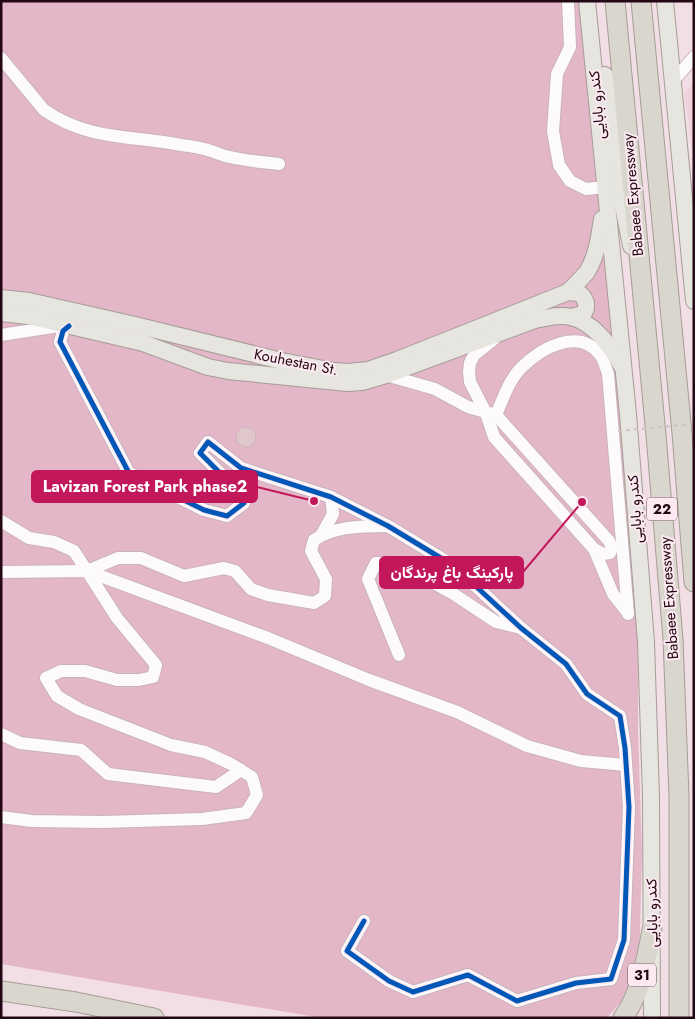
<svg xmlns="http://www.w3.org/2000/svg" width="695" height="1019" viewBox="0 0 695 1019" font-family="Jost,Vazirmatn,sans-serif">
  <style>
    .built { fill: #f0d2dc }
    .forest { fill: #e4b7c8 }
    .building { fill: #e0c7cb; stroke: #ceb5b9 }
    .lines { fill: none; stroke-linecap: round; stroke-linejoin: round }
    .minor-casing { stroke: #cab2bb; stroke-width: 14 }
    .major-casing { stroke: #a69c96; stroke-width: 18 }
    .highway-casing { stroke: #a69c96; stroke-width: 21 }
    .minor { stroke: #fdfafb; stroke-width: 12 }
    .major { stroke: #e7e5e0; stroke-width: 16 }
    .highway { stroke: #d8d6cd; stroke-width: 19 }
    .path-bridge { stroke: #ccc4c8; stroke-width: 2; stroke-dasharray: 4 4; stroke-linecap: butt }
    .cycleway-casing { stroke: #fceaf0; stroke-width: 8 }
    .cycleway { stroke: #0057b8; stroke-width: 5 }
    .labels { text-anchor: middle; stroke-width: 4; stroke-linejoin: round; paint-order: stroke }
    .shield { fill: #fceaf0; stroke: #654b56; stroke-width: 1 }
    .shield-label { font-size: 14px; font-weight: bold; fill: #240714 }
    .street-label { font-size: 15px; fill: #240714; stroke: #fceaf0 }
    .leader { fill: none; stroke: #c2185b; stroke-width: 2 }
    .callout-dot { fill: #c2185b; stroke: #fceaf0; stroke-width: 2 }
    .callout { fill: #c2185b; stroke: #c2185b; stroke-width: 2 }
    .callout-label { font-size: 16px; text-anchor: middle; font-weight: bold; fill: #fff }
  </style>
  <rect width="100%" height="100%" fill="#f2dfe6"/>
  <polygon class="built" points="694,83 694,161 684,92"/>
  <polygon class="forest" points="1,1 579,1 599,212 616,371 638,642 638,731 642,852 639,966 620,1003 607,1018 322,1018 1,964"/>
  <circle class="building" cx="246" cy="437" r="10"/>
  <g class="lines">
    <g class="minor-casing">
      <g id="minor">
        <polyline points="568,1 570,47 557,74 553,131 559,165 570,181 586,189 605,187"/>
        <path d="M1,58L44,110C89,141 131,135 181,145C191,146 202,148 211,151C218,153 223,156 230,157C246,161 263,162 279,164"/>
        <polyline points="673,81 694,57"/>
        <polyline points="69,326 63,331 60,342 129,473 204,510 227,516 244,503 226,479 200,453 208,442 241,468 331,497 388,526 454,566 521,628 566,664 587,694 620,716 625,748 629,807 624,940 611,979 576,983 517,1001 468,975 413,992 389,981 347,951 364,921"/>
        <polyline points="1,335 59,326"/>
        <polyline points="494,339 474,355 470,363 469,371 470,382 486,413 494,437 594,549 613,594 628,613"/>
        <polyline points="386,375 435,389 468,407 496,415 609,541 612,548 610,553 603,554 594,549"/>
        <path d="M496,415C503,399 509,380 521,368C541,348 580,326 601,356C604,361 606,368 608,374L628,614"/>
        <polyline points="1,521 29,538 54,542 74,551 87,571 268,638 369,680 457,712 527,746 581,761 626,765"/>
        <polyline points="322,534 333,514 331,497"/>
        <path d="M87,571L118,558H141L184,576L224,568L235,571L251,589L268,595L314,603L325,596L326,579L311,551L314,540C336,525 362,527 388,526"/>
        <polyline points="1,572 87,571 117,618 156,665 153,677 139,680 117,680 85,671 61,671 46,678 57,696 79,709 171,745 205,752 231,764 252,777 257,795 246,813 202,819 103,822 32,821 1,817"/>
        <polyline points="399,655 368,579 376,563 397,563 452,593 496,622 521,628"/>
        <polyline points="1,734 20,743 81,750 108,774 216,787 241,770"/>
      </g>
    </g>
    <g class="major-casing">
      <g id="major">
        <polyline points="587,1 628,414 646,642 651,797 652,1018"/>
        <polyline points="665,1 694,301"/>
        <polyline points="605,75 621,196 631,246"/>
        <path d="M568,292L579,293C586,298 589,307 583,314L571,317"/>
        <path d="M1,298L29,301L135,325L282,361L334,371L348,372L368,370L397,360L568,292C574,286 581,279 587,272C597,256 599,237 602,219"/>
        <path d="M1,313L28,316L143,343L208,367L228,371L348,383L362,382L386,375L535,320C546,318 559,314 571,317C593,322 611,346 621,365"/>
      </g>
    </g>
    <g class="highway-casing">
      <g id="highway">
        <polyline points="615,1 656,435 673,639 679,796 679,1018"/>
        <polyline points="641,1 682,433 694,582"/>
        <polyline points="1,991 76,1002 154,1018"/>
        <path d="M623,1018C641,993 646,960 652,930"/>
      </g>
    </g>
    <use href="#minor" class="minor"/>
    <use href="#major" class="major"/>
    <use href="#highway" class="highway"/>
    <polyline class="path-bridge" points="618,431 694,424"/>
    <g class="cycleway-casing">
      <polyline id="cycleway" points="69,326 63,331 60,342 129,473 204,510 227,516 244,503 226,479 200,453 208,442 241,468 331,497 388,526 454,566 521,628 566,664 587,694 620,716 625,748 629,807 624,940 611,979 576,983 517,1001 468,975 413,992 389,981 347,951 364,921"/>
    </g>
    <use href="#cycleway" class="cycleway"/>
  </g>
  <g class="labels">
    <g class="shield">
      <rect x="647" y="497.5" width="30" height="23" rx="4"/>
      <rect x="628" y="963.5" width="28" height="23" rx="4"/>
    </g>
    <g class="shield-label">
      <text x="662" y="514">22</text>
      <text x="642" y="980">31</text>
    </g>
    <g class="street-label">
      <text transform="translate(597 105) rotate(-95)" y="5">کندرو بابایی</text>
      <text transform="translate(633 195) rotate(-95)" y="5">Babaee Expressway</text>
      <text transform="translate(296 362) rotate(11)" y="5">Kouhestan St.</text>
      <text transform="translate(635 509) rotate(-94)" y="5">کندرو بابایی</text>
      <text transform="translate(669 598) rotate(-94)" y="5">Babaee Expressway</text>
      <text transform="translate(652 913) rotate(-91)" y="5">کندرو بابایی</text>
    </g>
  </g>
  <path class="leader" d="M314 501L257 487M582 502L523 572"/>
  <g class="callout-dot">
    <circle cx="314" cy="501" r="5"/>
    <circle cx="582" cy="502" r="5"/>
  </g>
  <g class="callout">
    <rect x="32" y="471" width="225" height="31" rx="5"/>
    <rect x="380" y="557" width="143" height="31" rx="5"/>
  </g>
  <g class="callout-label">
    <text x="145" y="492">Lavizan Forest Park phase2</text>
    <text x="452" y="578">پارکینگ باغ پرندگان</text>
  </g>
  <rect width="695" height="1019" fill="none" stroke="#240714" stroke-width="5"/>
</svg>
